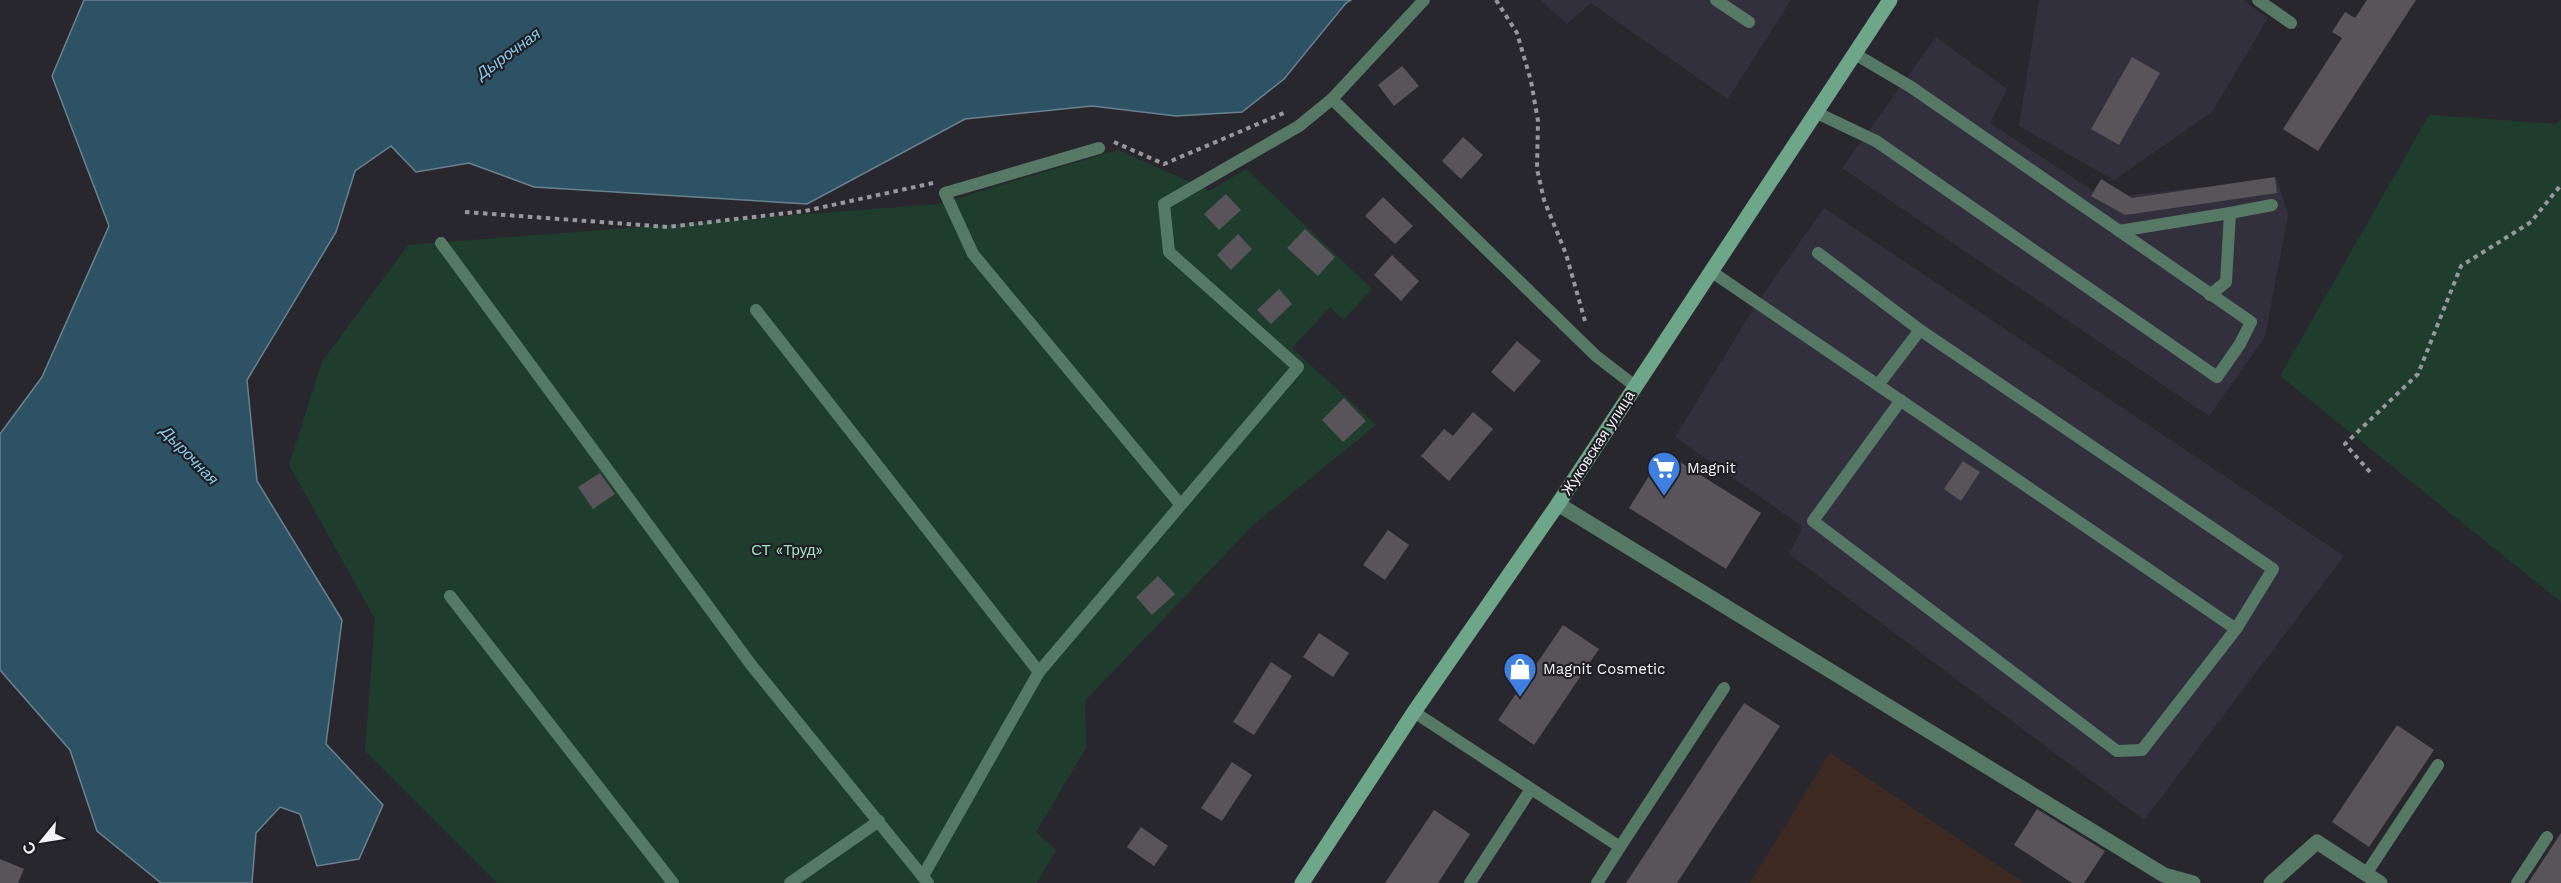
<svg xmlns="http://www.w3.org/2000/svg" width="2561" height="883" viewBox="0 0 2561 883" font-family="'Work Sans',sans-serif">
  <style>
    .built { fill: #32303d }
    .education { fill: #3d2b23 }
    .green { fill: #1f3d2d }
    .water { fill: #2d5263; stroke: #698290; stroke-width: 1.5 }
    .building { fill: #59535a }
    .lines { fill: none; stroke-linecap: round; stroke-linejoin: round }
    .path { stroke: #98979d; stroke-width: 4; stroke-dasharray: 4.5 4.5; stroke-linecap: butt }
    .lane { stroke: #567966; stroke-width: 12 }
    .street { stroke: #567966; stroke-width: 15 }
    .secondary { stroke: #6da688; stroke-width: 15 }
    .labels { text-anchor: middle; stroke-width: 4.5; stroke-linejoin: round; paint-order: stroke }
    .street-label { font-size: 15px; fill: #f4f3f8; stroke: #1f1e24 }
    .poi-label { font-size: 15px; fill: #f4f3f8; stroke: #1f1e24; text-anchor: start }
    .park-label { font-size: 15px; fill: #a3e1bd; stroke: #1f1e24 }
    .water-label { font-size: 16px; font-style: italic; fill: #88caea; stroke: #1f1e24 }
  </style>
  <rect width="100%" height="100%" fill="#29272e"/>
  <g class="built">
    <polygon points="1540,0 1791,0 1728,99 1591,3 1567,24"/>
    <polygon points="2039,0 2243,0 2268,18 2212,112 2114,180 2019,126"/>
    <polygon points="1936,37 2007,89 1990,123 2104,198 2277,179 2288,215 2265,337 2209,416 1842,168"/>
    <polygon points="1824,208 2344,556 2144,820 1789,554 1803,527 1675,437 1757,303"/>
  </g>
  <polygon class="education" points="1830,753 2024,883 1750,883"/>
  <g class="green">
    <polygon points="2429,115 2556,124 2561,119 2561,602 2280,376"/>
    <polygon points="1118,150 1210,191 1246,169 1372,289 1343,320 1330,307 1292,348 1376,425 1253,525 1085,701 1086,748 1036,832 1056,850 1037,883 497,883 365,751 375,619 289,465 322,362 408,245 938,204"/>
  </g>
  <polygon class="water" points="84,0 1351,0 1346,3 1284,79 1242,112 1176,116 1092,106 965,119 807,204 534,187 469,163 416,172 391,146 355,171 336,232 247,380 257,481 342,620 326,744 383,805 359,859 317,866 300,814 280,807 256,833 252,883 161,883 97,831 70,750 0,670 0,434 42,377 109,226 52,76"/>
  <g class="building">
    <polygon points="2367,0 2416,0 2318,151 2283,129 2342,38 2332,32 2345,12 2355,18"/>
    <polygon points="2132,57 2160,73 2119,145 2091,129"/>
    <polygon points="1402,66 1419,86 1394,106 1378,85"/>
    <polygon points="1463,137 1483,155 1461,179 1442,161"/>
    <polygon points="2275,177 2277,193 2125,215 2091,196 2101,179 2132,198"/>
    <polygon points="1226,194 1241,210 1219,230 1204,214"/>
    <polygon points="1383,197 1413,226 1395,244 1365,216"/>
    <polygon points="1305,229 1335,257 1318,276 1287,248"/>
    <polygon points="1238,234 1252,249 1231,270 1217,255"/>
    <polygon points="1392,255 1419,281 1401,301 1374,275"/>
    <polygon points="1279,289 1292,304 1271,324 1257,310"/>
    <polygon points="1517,341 1541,361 1514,392 1491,372"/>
    <polygon points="1344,398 1366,421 1343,442 1322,420"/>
    <polygon points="1473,412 1493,429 1449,481 1421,456 1444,429 1453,436"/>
    <polygon points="1664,452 1761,513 1726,569 1629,508"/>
    <polygon points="1963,461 1980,472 1961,501 1944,489"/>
    <polygon points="600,473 615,494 593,509 578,487"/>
    <polygon points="1388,530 1409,545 1385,580 1363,565"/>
    <polygon points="1158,576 1175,594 1152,615 1136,597"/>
    <polygon points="1563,625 1599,649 1534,745 1498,720"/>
    <polygon points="1319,633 1349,653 1333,677 1303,657"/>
    <polygon points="1271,662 1292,676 1254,735 1233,722"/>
    <polygon points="1744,703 1780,726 1677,883 1626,883"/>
    <polygon points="2397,725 2434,750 2369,847 2332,822"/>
    <polygon points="1232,762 1252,775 1222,821 1201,808"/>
    <polygon points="2037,809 2105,851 2084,883 2072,883 2014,845"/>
    <polygon points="1434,810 1470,834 1438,883 1385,883"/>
    <polygon points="1141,827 1168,846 1154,866 1127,847"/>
    <polygon points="2561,833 2561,883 2528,883"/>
    <polygon points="0,859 24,869 18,883 0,883"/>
  </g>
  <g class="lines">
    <g class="path">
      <polyline points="1496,0 1517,33 1531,81 1538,121 1537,169 1544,200 1566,254 1585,321"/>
      <polyline points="1114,142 1164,164 1286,112"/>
      <polyline points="465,212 668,227 805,211 933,183"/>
      <polyline points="2370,472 2345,444 2418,374 2461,266 2531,222 2561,185"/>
    </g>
    <g class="lane">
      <polyline points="1716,0 1749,22"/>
      <polyline points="2258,0 2291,23"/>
      <polyline points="1332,99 1424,0"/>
      <polyline points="1817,113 1876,141 2217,377 2240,344 2251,322 1911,87 1855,54"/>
      <polyline points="1099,148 945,193 973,254 1180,504"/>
      <polyline points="2230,213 2272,205"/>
      <polyline points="2119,231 2230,213 2226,282 2210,295"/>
      <polyline points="441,243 752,666 928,883"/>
      <polyline points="1818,253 1920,330 1878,385"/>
      <polyline points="1712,272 2236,629 2142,750 2117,751 1813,521 1901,400"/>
      <polyline points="756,310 1039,672"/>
      <polyline points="1920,330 2273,569 2236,629"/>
      <polyline points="450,596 673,883"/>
      <polyline points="1414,712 1620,847 1597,883"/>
      <polyline points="1620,847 1724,688"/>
      <polyline points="2366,874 2438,765"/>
      <polyline points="923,876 1039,672 1298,367 1169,252 1164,204 1299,126 1332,99 1596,356 1635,386"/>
      <polyline points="790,883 879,821"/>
      <polyline points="1470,883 1531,789"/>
      <polyline points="2517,883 2547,837"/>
    </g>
    <g class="street">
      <polyline points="1558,504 2164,875 2193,883"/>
      <polyline points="2271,883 2317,842 2380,883"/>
    </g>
    <polyline class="secondary" points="1302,883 1414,712 1558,504 1890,0"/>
  </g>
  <defs>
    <g id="supermarket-pin" transform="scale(1.725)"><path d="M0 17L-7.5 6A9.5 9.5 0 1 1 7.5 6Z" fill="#3f7fe0" stroke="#1f1e24"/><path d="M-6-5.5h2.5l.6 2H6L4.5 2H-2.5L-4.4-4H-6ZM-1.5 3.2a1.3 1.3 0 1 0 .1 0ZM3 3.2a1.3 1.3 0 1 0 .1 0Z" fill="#fff"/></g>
    <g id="shop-pin" transform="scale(1.725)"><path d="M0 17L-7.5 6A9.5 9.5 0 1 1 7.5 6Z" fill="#3f7fe0" stroke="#1f1e24"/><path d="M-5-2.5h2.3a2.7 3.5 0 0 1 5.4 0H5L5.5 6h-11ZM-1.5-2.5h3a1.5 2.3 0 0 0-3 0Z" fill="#fff"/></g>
  </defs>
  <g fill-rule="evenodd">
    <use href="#supermarket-pin" x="1664" y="468"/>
    <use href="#shop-pin" x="1520" y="669"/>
  </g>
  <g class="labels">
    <g class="street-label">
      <text transform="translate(1598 443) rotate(-57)" y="5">Жуковская улица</text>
    </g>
    <g class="poi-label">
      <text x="1687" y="473">Magnit</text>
      <text x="1543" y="674">Magnit Cosmetic</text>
    </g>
    <g class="park-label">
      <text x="787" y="555">СТ «Труд»</text>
    </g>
    <g class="water-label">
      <text transform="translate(508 53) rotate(-36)" y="6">Дырочная</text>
      <text transform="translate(190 455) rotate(46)" y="6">Дырочная</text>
    </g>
  </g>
  <g transform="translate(42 841) rotate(240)" stroke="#1f1e24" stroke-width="4.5" paint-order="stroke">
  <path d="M0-4.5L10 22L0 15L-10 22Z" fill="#f4f3f8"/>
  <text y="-9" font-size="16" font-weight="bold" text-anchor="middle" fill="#f4f3f8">С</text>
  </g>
</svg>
